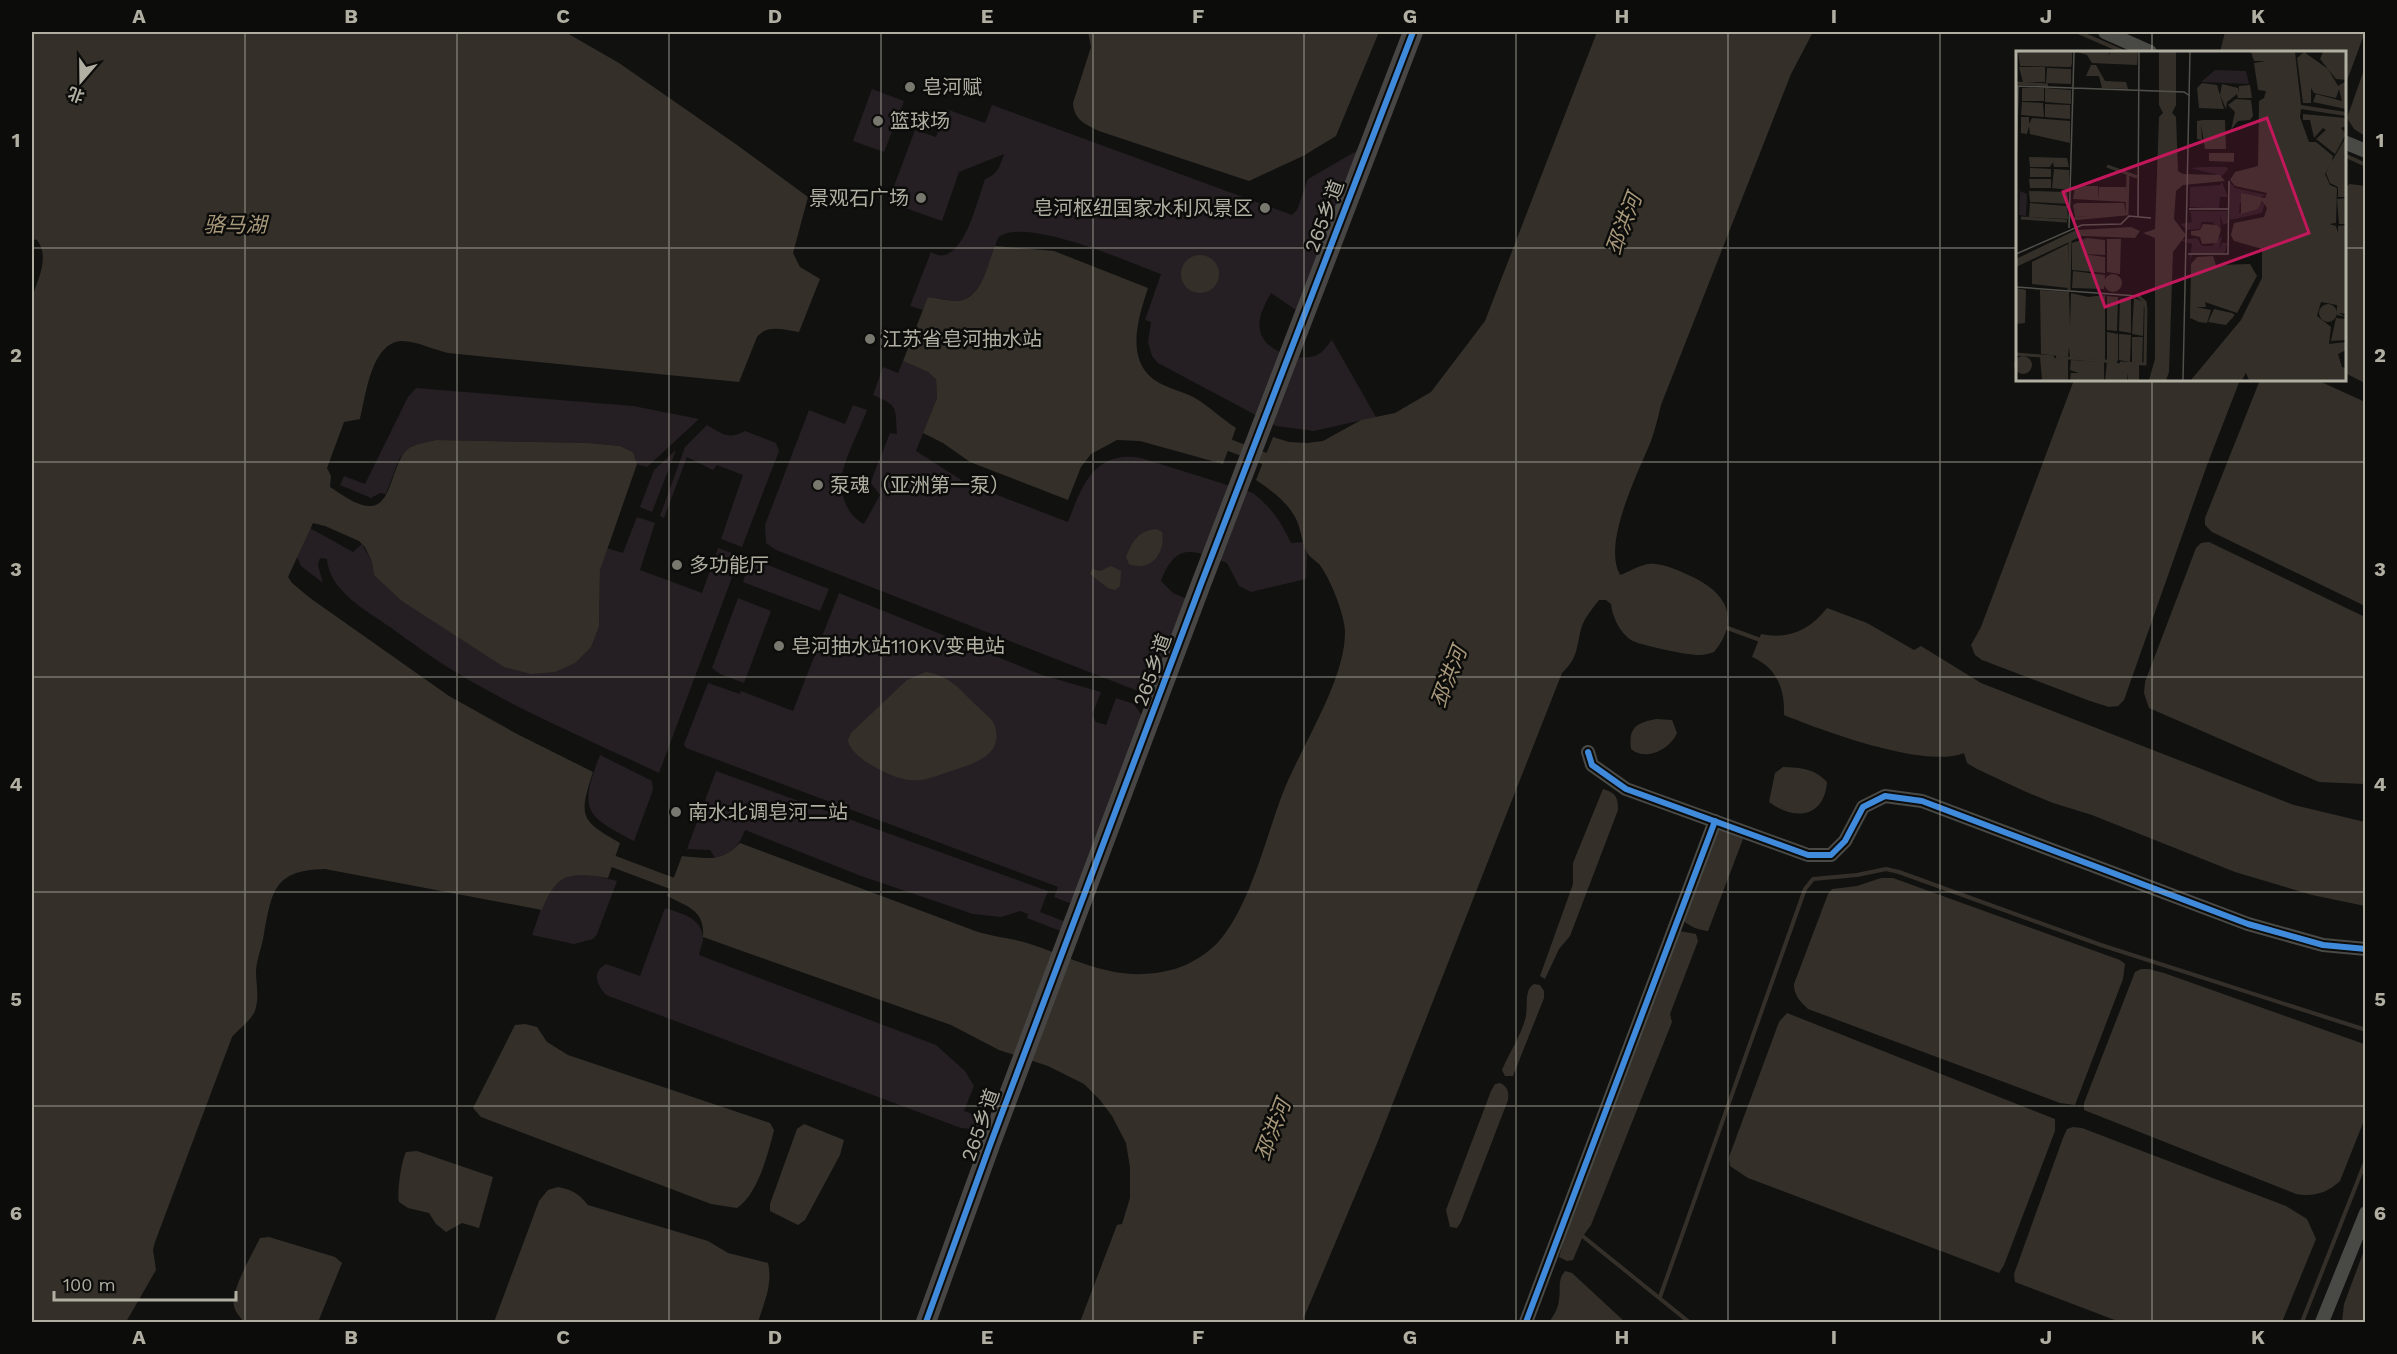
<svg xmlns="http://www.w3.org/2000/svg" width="2397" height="1354" viewBox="0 0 2397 1354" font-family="'Work Sans','Noto Sans SC',sans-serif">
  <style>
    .green { fill: #251f23 }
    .water { fill: #343029 }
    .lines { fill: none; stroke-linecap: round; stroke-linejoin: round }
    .stream { stroke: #343029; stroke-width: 4 }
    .canal { stroke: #343029; stroke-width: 12 }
    .street { stroke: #494945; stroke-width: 14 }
    .secondary { stroke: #474644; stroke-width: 20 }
    .cycleway-casing { stroke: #0c0c0b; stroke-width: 10 }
    .cycleway { stroke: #408adc; stroke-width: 6 }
    .grid { fill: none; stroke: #b1afa2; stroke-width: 1.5; stroke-opacity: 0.55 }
    .poi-dot { fill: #79786f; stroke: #0c0c0b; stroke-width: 2 }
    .labels { text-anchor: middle; stroke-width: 5; stroke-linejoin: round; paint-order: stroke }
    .poi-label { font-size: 20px; fill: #b1afa2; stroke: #0c0c0b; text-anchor: start }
    .street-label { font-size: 20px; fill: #b1afa2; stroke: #0c0c0b }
    .water-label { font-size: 21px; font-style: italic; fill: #a9997b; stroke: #0c0c0b }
    .inset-river { fill: none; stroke: #343029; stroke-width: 3 }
    .inset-road { fill: none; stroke: #51504a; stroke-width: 1.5 }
    .view { fill: #c2185b; fill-opacity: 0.15; stroke: #c2185b; stroke-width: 3 }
    .inset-edge { fill: none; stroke: #b1afa2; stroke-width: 3 }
    .neatline { fill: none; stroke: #b1afa2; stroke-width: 2 }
    .grid-label { font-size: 20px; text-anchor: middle; font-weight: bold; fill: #b1afa2 }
  </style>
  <rect width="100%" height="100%" fill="#111110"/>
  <g class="green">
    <polygon points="872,89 904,101 884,152 853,141"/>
    <path d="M992,105L1292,215L1297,210L1308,179L1360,149L1296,310L1271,293C1264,306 1254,323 1263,338C1271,353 1304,363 1319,354C1324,351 1328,344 1332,340L1376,417L1314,431L1276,426L1158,363L1152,356L1148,342L1151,322L1145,320L1161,274C1131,263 1022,215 998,238C990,259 983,299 957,301C948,301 937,298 929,297L923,310L910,306L931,252C962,272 978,198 985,179C998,174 1000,166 1004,154L959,172L942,221L888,202L915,130L936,137L946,109L985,123Z"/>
    <path d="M903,361L928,372L936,378L937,398L916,451L966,483L1068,522C1082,486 1094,450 1141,458L1253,493C1272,508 1281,522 1291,543L1304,542L1307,554L1306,579L1251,592L1239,586L1227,563C1194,550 1176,541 1161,581L1173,593L1187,599L1157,680L1146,691H1138L776,550L766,543L765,525L809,410L845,424L853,405L867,410C860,429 845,457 842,476C839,493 847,516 864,524L880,495L871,483L873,476L890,433L897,434C895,407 899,406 873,395L883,367L898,373Z"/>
    <polygon points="416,388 633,406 699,419 647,467 637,464 633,452 620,446 589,443 436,440 412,446 399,459 386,494 380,493 371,498 340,485 344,476 365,484 408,397"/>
    <path d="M707,425C723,434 728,440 745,431L776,443L779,451L742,547L721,539L743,475L717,465L713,470L687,457L664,518L660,516L685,447Z"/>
    <polygon points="676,450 652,512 640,507 654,470"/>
    <path d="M637,517L655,523L640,570L702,593L718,548L740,556L659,773C592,741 517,710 454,671C432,658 411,642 390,627C367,611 329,591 327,559L320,558L318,565L323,583L301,566L297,557L310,528L353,552L362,544L372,562L374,575L599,626L600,570L607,548L623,553Z"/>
    <polygon points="760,562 829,589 820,611 743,582 746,573"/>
    <polygon points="839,593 1042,675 1101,692 1092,715 1096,722 1106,725 1116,698 1134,704 1142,716 1072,904 1054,897 1058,887 686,748 684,744 708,683 740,694 741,691 793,711"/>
    <polygon points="738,598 771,611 744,683 720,674 712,668"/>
    <path d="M600,755L652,781L653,790L634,841C582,815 580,808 600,755Z"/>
    <path d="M716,771L1048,891L1040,912L1066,922L1063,932L1027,918L1028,914L1020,911L1001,917L973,914L861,876L745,830C737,848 735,852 715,858L710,850L687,849Z"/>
    <path d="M575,874L593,875L617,881L597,934L593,939L574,944L532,935C543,907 544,884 575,874Z"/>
    <path d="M665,908C680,913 700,917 703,936C704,941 700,949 699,955L936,1045L965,1071L974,1086L964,1111L989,1119L985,1130L961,1128L606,995C597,984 591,973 606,964L640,976Z"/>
  </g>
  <g class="water">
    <path d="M32,32H565L619,63L737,145L808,197L793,253L800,267L820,279L799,332C784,330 767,324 757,337L739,382L448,353C434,350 417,341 402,341C371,342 366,396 360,419L344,422L327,468L331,476L330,487C341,494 355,505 368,506C395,509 390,456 413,446C420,443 429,442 436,440L589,443L620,446L633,452L637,464L600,570L599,626L591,647L575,663L555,672L531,674L504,667L402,601L374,575L372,562L365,547L359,541L325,526L313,523L288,577L292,583L310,598L449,696L517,734L593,772C579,816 579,820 620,843L608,878C570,872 557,872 542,910L325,869C274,870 272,891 264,934C262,947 257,958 256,971C256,984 260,1000 254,1013C249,1022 239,1029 232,1037L155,1242L153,1250L156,1270L126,1322H32V297C38,279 50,257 37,240L32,239Z"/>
    <path d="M1088,32H1379L1336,136L1303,156L1249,181L1099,131C1085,124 1074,120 1073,103L1091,47Z"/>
    <path d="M1597,32H1813L1791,74L1661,405C1658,417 1655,430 1651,441C1638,473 1602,543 1620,575C1630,572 1643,562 1655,564C1665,565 1676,569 1686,574C1722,589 1744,615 1714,652C1710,653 1704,655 1700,655C1691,656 1638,645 1631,640C1620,633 1612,616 1611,604L1606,600H1599C1593,608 1584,618 1581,629C1576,649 1578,658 1562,673L1376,1146L1302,1322H1080L1117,1225L1122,1224L1130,1198V1167L1126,1143L1112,1116L1100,1100L1084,1084L1048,1066L999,1050L951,1025L703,937C705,910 688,907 667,896L682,856C706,858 722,863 740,843L978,932C994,937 1011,938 1027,943C1080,960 1117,985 1175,969C1191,964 1209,953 1220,940C1250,905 1266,838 1282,795C1300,748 1346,680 1345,631C1344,613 1330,578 1319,564C1315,560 1309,557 1306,551C1302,542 1301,531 1297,521C1289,503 1272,491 1256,480L1273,437L1289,442L1307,443L1323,441L1361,420L1395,413L1431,392L1485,321Z"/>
    <polygon points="2225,32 2365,32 2345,86 2344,52 2220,52"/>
    <polygon points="2365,67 2365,136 2354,129 2347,118"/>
    <polygon points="2350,184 2365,186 2365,383 2345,373 2344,188"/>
    <path d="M995,246L1054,251L1148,288C1139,316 1125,357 1153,379C1165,388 1182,391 1195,398C1210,407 1222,419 1236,428L1223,464L1140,441L1117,440L1091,454L1081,467L1068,500L970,462L943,443L923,433L937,398L936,379L928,372L903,361L928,297C937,298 948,301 957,301C982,299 987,266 995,246Z"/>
    <circle cx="1200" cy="274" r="19"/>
    <polygon points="2074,380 2240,380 2207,465 2124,700 2118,706 2109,707 2090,701 1982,660 1975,655 1971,645 1981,627"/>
    <polygon points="2260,380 2317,380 2365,402 2365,606 2212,532 2205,525 2205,518"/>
    <path d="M1156,529L1162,532C1166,552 1151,573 1129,564L1126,557C1132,542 1138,531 1156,529Z"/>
    <polygon points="2209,542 2365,617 2365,784 2319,782 2149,708 2144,693 2145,682 2196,548 2201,543"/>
    <polygon points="1111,566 1121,571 1120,586 1115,590 1108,588 1090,574 1092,569 1100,571"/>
    <path d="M1827,608L1867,623L1914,650L1921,646L1981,683L2294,805L2365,822V906L2312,895L2235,872L2092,815L2053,803L2024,791L1977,769L1967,763L1964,753C1926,769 1823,731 1784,715C1785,689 1777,668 1752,657L1761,634C1788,640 1810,630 1827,608Z"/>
    <path d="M926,672C951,676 960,690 978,707C983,712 991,718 994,724C1006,755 973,764 951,771C938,775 924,782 910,780C893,779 850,758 848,740L851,733L907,680Z"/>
    <path d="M1656,719L1672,720L1677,733C1670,749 1646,762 1631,749C1628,727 1637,723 1656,719Z"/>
    <path d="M1783,767C1801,768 1814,768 1827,782C1824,818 1795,821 1769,802L1775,773Z"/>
    <path d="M1603,789C1616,793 1618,797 1618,810L1570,936L1559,949L1545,979L1540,976L1573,884V863Z"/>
    <path d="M1721,829L1740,835L1743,839L1708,931C1699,930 1688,926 1683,920L1716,832Z"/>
    <path d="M1881,878H1893L2120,960L2125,964L2123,979L2075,1105L2060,1103L1808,1009C1800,1001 1794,996 1794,984L1828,894L1832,889L1857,886Z"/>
    <polygon points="1679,931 1696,934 1698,941 1670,1014 1672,1022 1591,1225 1583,1236 1573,1260 1567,1261 1559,1257 1565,1237"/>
    <path d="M2141,969H2149L2164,973L2364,1044L2365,1118L2340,1181C2327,1193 2314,1197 2296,1194L2084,1110V1103L2135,972Z"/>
    <path d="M1534,984L1540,985L1544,991V998L1513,1076H1505L1502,1070C1509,1053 1522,1034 1526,1016C1528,1005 1524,990 1534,984Z"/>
    <polygon points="1787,1013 2055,1119 2055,1131 2004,1265 1999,1273 1748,1178 1730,1166 1729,1157 1779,1022"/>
    <path d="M525,1024L537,1027L547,1042L568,1055L770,1123L774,1130C768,1154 758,1194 737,1208L711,1204L481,1117L473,1108L515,1025Z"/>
    <path d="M1500,1083C1508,1087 1509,1092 1508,1100L1461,1222L1457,1228L1450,1227L1446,1210L1491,1091L1495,1084Z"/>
    <polygon points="804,1124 844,1140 840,1155 805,1220 798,1225 770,1211 770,1204 797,1129"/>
    <polygon points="2073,1127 2082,1128 2286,1206 2307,1219 2316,1239 2282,1322 2120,1322 2015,1282 2014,1274 2063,1138 2067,1129"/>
    <path d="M417,1151L493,1177L479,1228L462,1223L446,1232L436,1224L429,1213L408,1208L399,1202C397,1192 401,1162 406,1152Z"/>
    <path d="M558,1187C573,1190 579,1194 588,1205L708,1241L728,1253L768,1263C773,1284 764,1303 758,1322H494L539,1201L548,1190Z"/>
    <path d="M269,1237L335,1257L342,1263L318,1322H244C241,1318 235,1312 234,1306C230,1291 253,1253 260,1238Z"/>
    <polygon points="2365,1248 2365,1322 2342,1322 2344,1304"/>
    <path d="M1565,1271L1572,1273L1625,1322H1549C1554,1315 1558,1309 1559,1300C1561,1289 1557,1280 1565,1271Z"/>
  </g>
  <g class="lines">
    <g class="stream">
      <polyline points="2078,32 2124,52"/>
      <polyline points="2344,155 2366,165"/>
      <polyline points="1722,626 1763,641"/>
      <polyline points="1580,1234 1689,1322"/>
      <polyline points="1660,1297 1805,889 1813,879 1857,875 1886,869 1899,872 2101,945 2366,1030"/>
      <polyline points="2302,1322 2366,1160"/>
    </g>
    <g class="canal">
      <polyline points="1216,440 1279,464"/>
      <polyline points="599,856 687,889"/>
    </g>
    <g class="street">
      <polyline points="2105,32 2150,52"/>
      <polyline points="2344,142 2366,151"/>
      <polyline points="1588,752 1592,765 1626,789 1808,855 1831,855 1845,841 1863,807 1885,796 1922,801 2248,924 2323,945 2366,949"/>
      <polyline points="1526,1322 1715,821"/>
      <polyline points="2322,1322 2366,1213"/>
    </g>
    <polyline class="secondary" points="926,1322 990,1145 1201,584 1413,32"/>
    <g class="cycleway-casing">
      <g id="cycleway">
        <polyline points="1588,752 1592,765 1626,789 1808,855 1831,855 1845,841 1863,807 1885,796 1922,801 2248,924 2323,945 2366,949"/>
        <polyline points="926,1322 990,1145 1201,584 1413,32"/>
        <polyline points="1526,1322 1715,821"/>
      </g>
    </g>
    <use href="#cycleway" class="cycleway"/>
  </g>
  <path class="grid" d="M245,32V1322M457,32V1322M669,32V1322M881,32V1322M1093,32V1322M1304,32V1322M1516,32V1322M1728,32V1322M1940,32V1322M2152,32V52M32,248H2018M2344,248H2366M2152,380V1322M32,462H2366M32,677H2366M32,892H2366M32,1106H2366"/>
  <g class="poi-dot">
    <circle cx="910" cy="87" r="6"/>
    <circle cx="878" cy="121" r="6"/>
    <circle cx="921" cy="198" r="6"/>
    <circle cx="1265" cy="208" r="6"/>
    <circle cx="870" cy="339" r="6"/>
    <circle cx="818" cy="485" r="6"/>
    <circle cx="677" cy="565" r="6"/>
    <circle cx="779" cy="646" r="6"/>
    <circle cx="676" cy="812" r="6"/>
  </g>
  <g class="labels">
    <g class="poi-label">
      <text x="922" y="94">皂河赋</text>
      <text x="890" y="128">篮球场</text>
      <text x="909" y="205" text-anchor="end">景观石广场</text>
      <text x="1253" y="215" text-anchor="end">皂河枢纽国家水利风景区</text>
      <text x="882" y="346">江苏省皂河抽水站</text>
      <text x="830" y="492">泵魂（亚洲第一泵）</text>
      <text x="689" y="572">多功能厅</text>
      <text x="791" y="653">皂河抽水站110KV变电站</text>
      <text x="688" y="819">南水北调皂河二站</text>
    </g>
    <g class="street-label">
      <text transform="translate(1324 216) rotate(-69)" y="7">265乡道</text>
      <text transform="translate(1152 670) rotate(-70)" y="7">265乡道</text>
      <text transform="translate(980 1125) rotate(-70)" y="7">265乡道</text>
    </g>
    <g class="water-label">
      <text transform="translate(1624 224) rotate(-69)" y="7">邳洪河</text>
      <text x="235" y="232">骆马湖</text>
      <text transform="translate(1449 677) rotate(-69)" y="7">邳洪河</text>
      <text transform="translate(1273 1130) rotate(-69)" y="7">邳洪河</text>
    </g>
  </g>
  <g transform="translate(2016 51)">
    <rect width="330" height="330" fill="#111110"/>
    <path d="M199,19L230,20L233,33L185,31ZM188,116H210L212,118L206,125L174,117ZM213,130L219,137L251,144L224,152L223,162L242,158L245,152L249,151L246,162L214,169ZM206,131L212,146H204L203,158L174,156V136L204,134ZM4,140L11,143L10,165L3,164ZM174,160H211L212,172L207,174L204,164L205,179L196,171H186L184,178L171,179L164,173L176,171ZM206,184L203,199L206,192H211L209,202L176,204L173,212L176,193L163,189L181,187L186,195H196Z" fill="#251f23"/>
    <path d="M2,1H56V12L55,16L4,15ZM61,1H93L94,5V1H122L121,14L76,12L71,4ZM143,1H160V54L156,62L160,66L162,120L167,123L204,124L209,130L167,134L160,140L158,168L170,184L157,201L153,321L150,329H133L139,308V187L127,182L139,178L143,66L147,62L143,54ZM235,1H279L285,54L330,61V65L285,58L284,66L293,91H300L317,105L316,110L330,86V146H322V136L314,132L310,122L314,114L309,123L314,134L321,137L320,172L313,173L320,175L322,182V175L330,174V263L323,262L330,266L321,264V254L305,251L301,265L315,276L313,293L330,291V299L322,303L326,316L330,317V329H233L230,322L226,329H175L225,269L246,227V198L218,190L215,184L218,172L248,166L251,157L246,150L242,158L225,163V142L249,147L251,142L219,135L214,129L219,121L242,115L243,50L248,47L250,40L242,39L238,12L250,10H238ZM288,1L312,18L322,35L330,30V58L297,51L300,43L326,50L323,38L320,47L298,42L295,37V52H287L281,7ZM307,1H330V29L320,28L304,8ZM75,14H80L89,30L110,31L112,38L86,37L83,25H70ZM3,16H29V31H7ZM31,17L55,18V33L30,32ZM186,32L201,34L208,58L183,57L181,37ZM206,33L222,37V43L223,35L234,34L236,47H222L221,43L211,51L210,58L204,44ZM6,37H28V50H6ZM29,37L55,39V53L29,51ZM220,48L235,49L237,65L234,69L222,70L215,79L219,61L212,54ZM6,51L27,52L28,66L5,64ZM29,53L54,54V68L29,66ZM287,63L330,67V75L325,77L330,83L319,103L300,88L310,79L307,77L298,87L294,69H287ZM5,66H13V73L16,67L54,70V92L14,83L13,75L11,83L5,82ZM187,69H209L210,98H189L185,73L186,89L181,88V70ZM193,102H218V111L193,110ZM13,106L51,107L53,116H38L37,111L34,116H14ZM14,117L35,118V126H14ZM38,118L53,119V139L36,137ZM13,128H35V137H14ZM82,135L83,149V136H110V151L57,148L59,135ZM13,140L51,141L53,153L14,151ZM330,147V173H323L321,148ZM14,152L51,155L52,168L13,166ZM61,152H108L110,163L59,166L57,154ZM187,173L201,174L205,179L201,192L186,193L184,186L175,184V180L184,179ZM115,176L124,180L119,187L66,185L0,216V208L60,179ZM71,187L89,189V204L67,203L89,206V222L56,219V192ZM91,188H105L104,223L91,221ZM52,193V237L16,233V211ZM197,205L200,214L234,213L241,225L221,262L189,251L190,256H180L195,259L191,272L183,271L174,267L175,213L181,206ZM57,220L89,224L88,238L56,237ZM88 232a9 9 0 1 1 18 0a9 9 0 1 1-18 0ZM0,237L10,239L9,272L0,273ZM24,239L53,241L54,275L55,242L72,246L89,244V309L54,306L53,296L52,306L25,303ZM91,245L102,246L101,280L91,279ZM115,246V282L103,280L104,248ZM118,247L128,251L127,285L116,283ZM303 262a9 9 0 1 1 18 0a9 9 0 1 1-18 0ZM198,258L216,262L219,264L210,274L192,271ZM320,267L330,268V289L315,290ZM91,281L102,283V310L91,309ZM103,283L115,284L114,311L103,309ZM116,286H127L126,312H116ZM-2 314a9 9 0 1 1 18 0a9 9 0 1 1-18 0ZM24,306L52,308V329H26ZM55,309L88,311V329H54L55,322H63L54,319ZM91,311L123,314V329H112V322L111,329H89Z" fill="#343029"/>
    <path class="inset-river" d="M0,32L32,34M91,115L121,126M5,167L51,170M56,168L111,163L112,123M53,239L54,190M0,303L38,306M40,306L101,311M104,312L129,313L130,258L129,251L122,245"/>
    <path class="inset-road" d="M0,35L168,41L174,45M0,118L2,35M173,158H212M122,165L123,1M53,177L58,1M0,203L66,174L105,173L113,165L135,167M172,203H212L213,130M0,236L121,245M167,329L174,1"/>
    <path class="view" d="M251,67L293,182L89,256L47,141Z"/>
    <rect width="330" height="330" class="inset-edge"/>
  </g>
  <rect width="2397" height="1354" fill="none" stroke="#0c0c0b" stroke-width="66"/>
  <g transform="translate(81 81) rotate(200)" stroke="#0c0c0b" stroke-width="4.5" paint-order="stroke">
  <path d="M0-4.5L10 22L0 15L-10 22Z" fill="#b1afa2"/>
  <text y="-9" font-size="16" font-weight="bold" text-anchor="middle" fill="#b1afa2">北</text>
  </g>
  <path d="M54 1291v9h182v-9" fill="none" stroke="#b1afa2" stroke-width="3"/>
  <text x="63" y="1291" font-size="18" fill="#b1afa2" stroke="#0c0c0b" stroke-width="4.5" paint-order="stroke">100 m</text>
  <rect x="33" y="33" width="2331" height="1288" class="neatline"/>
  <g class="grid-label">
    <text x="139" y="23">A</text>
    <text x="351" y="23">B</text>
    <text x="563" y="23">C</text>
    <text x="775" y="23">D</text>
    <text x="987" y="23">E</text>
    <text x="1198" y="23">F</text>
    <text x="1410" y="23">G</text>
    <text x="1622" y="23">H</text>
    <text x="1834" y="23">I</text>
    <text x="2046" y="23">J</text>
    <text x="2258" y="23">K</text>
    <text x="16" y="147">1</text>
    <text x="2380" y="147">1</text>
    <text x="16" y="362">2</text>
    <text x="2380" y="362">2</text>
    <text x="16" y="576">3</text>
    <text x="2380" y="576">3</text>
    <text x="16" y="791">4</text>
    <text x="2380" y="791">4</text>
    <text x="16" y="1006">5</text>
    <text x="2380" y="1006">5</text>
    <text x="16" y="1220">6</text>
    <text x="2380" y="1220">6</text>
    <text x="139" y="1344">A</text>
    <text x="351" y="1344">B</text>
    <text x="563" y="1344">C</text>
    <text x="775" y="1344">D</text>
    <text x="987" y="1344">E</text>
    <text x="1198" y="1344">F</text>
    <text x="1410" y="1344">G</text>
    <text x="1622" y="1344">H</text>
    <text x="1834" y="1344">I</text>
    <text x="2046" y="1344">J</text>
    <text x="2258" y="1344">K</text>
  </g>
</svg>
